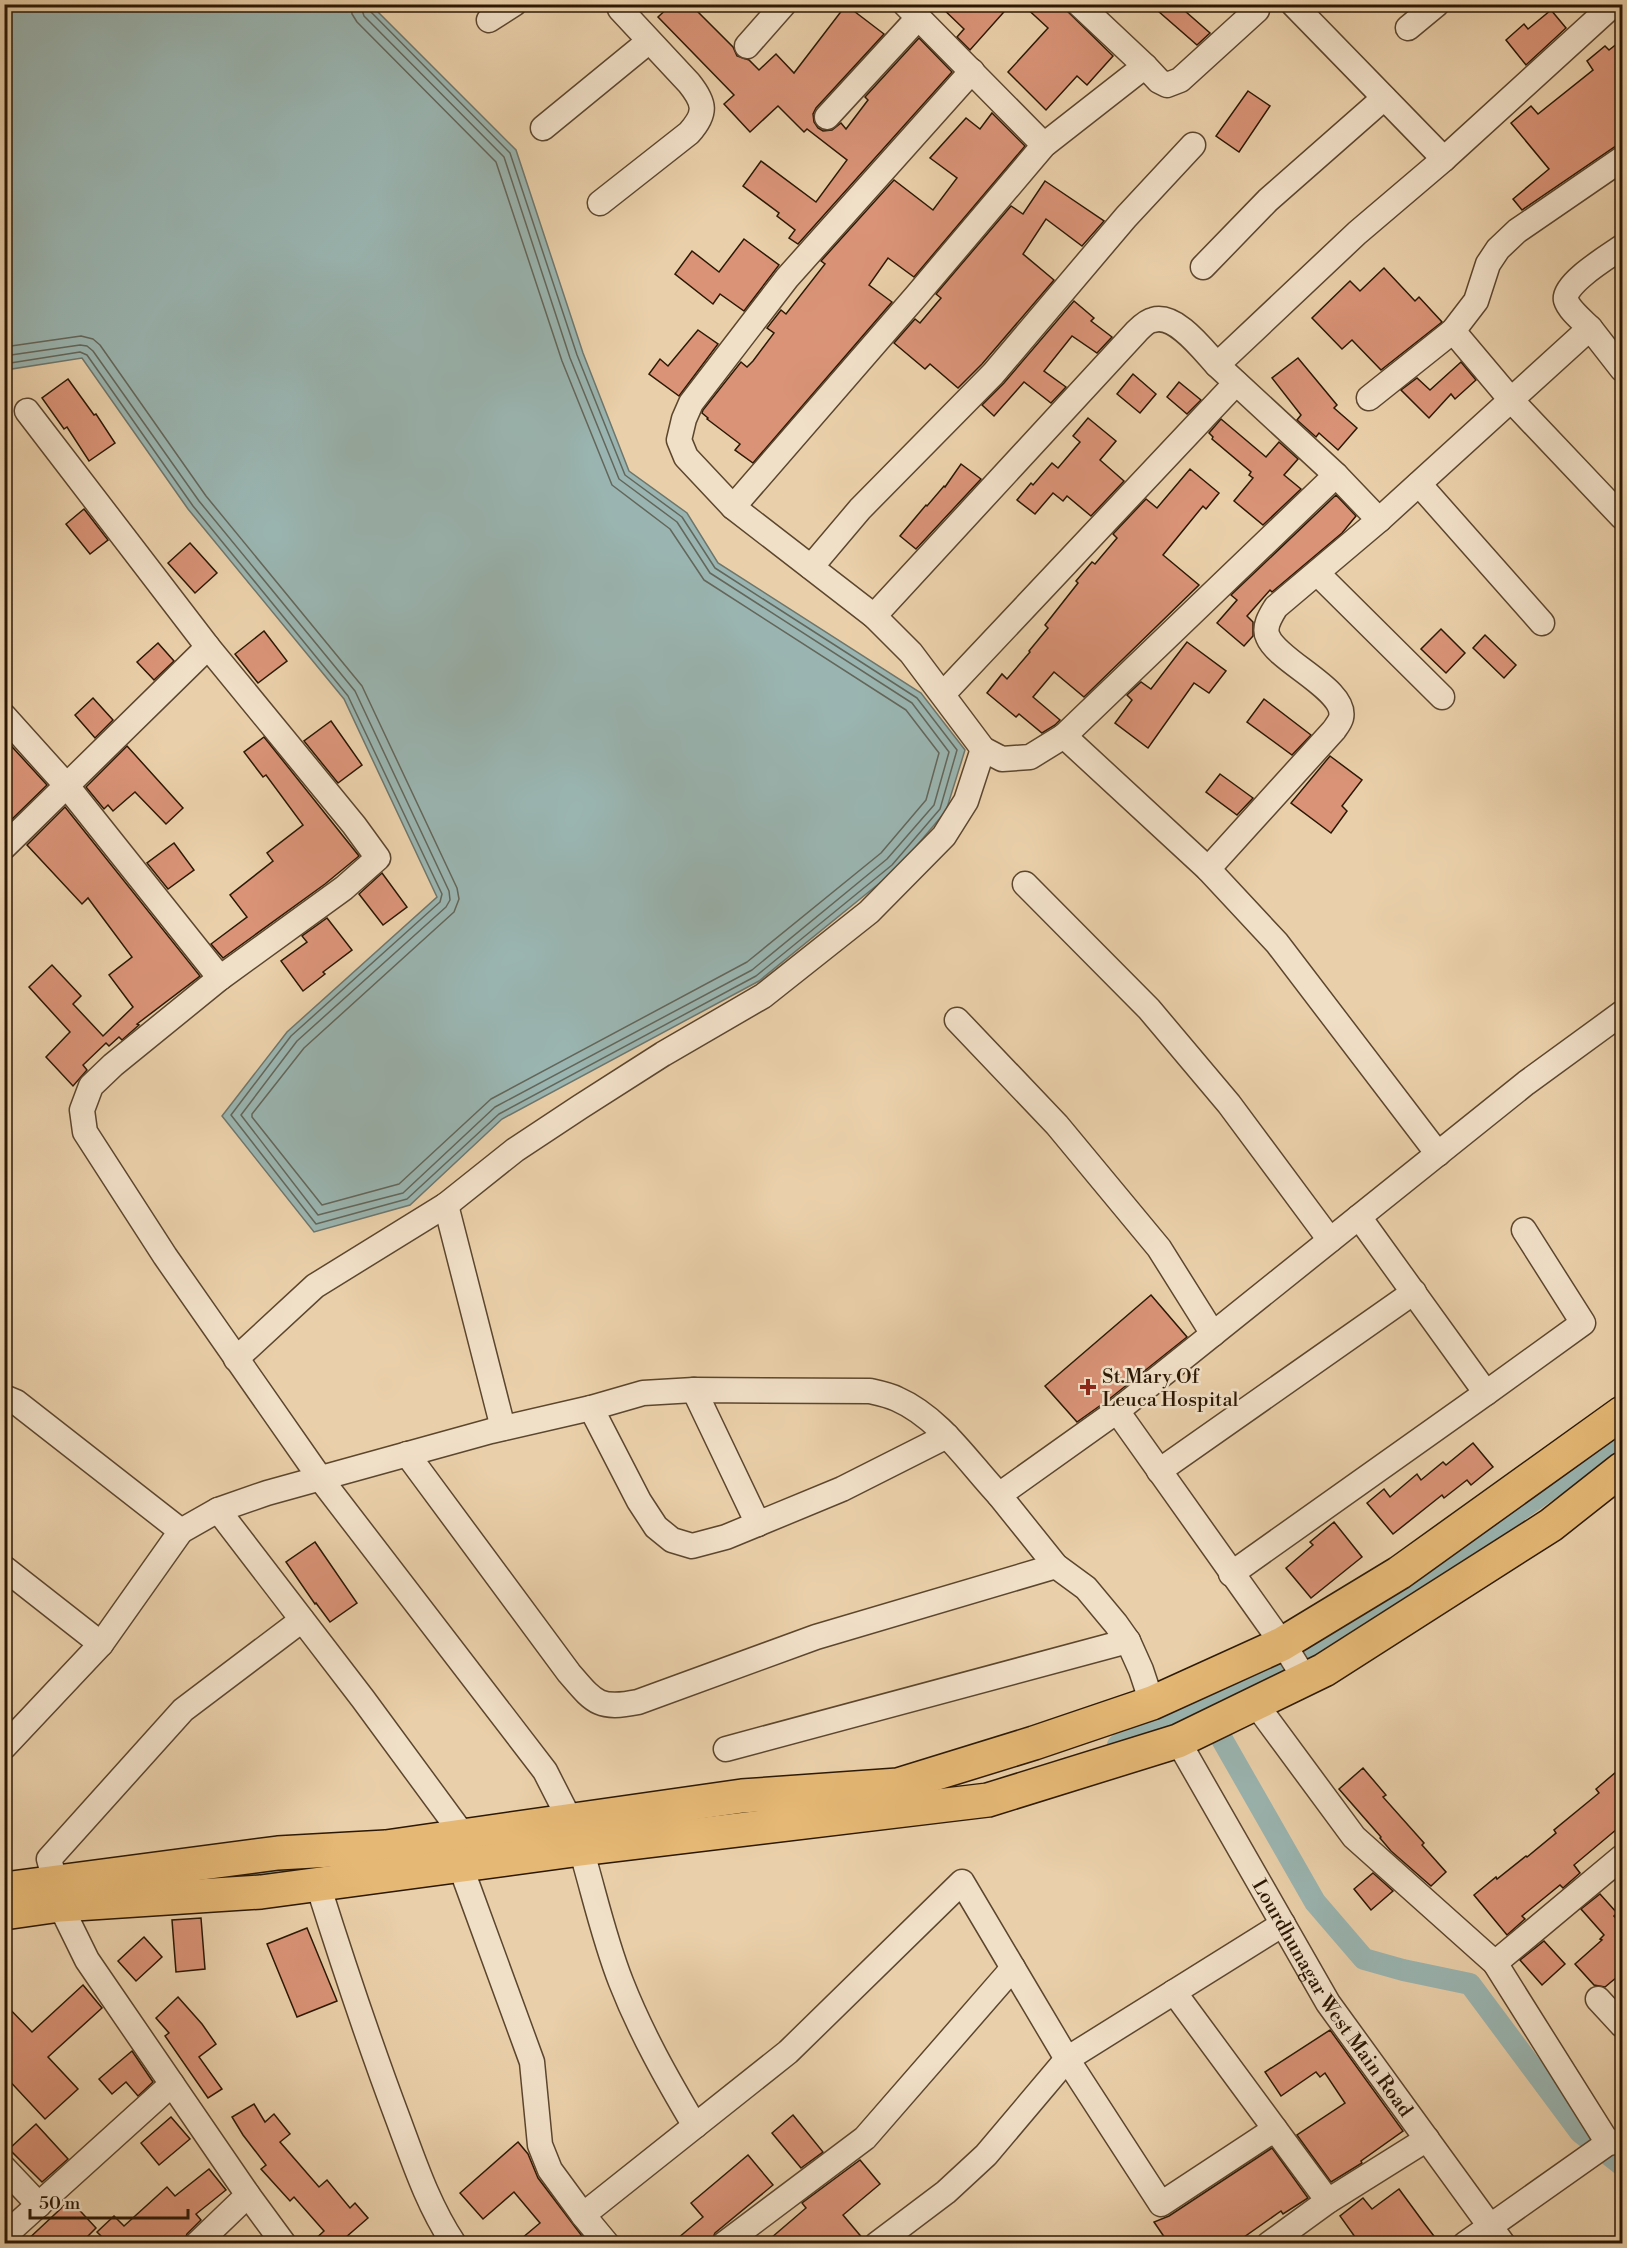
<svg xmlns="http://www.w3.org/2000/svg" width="1627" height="2248" viewBox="0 0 1627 2248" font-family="'Libre Bodoni',serif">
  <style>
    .water { fill: #9ab5b1; stroke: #6e766c; stroke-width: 1.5 }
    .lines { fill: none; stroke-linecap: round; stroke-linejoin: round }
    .shore { stroke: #63665a; stroke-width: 1.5 }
    .canal { stroke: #9ab5b1; stroke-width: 22 }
    .building { fill: #da9377; stroke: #2c1804; stroke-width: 1.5 }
    .street-casing { stroke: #5c462e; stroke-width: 27 }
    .primary-casing { stroke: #2c1804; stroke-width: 36 }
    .street { stroke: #f1e0c8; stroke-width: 24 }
    .primary { stroke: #e5b875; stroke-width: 33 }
    .poi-dot { fill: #8f2418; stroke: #f1e0c8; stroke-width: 2 }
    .labels { text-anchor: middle; stroke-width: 5; stroke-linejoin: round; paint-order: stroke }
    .poi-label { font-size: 20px; fill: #2c1804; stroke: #f1e0c8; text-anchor: start }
    .street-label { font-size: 20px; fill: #2c1804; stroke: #f1e0c8 }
  </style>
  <rect width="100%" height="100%" fill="#ead0aa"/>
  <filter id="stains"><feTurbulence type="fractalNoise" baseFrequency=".00333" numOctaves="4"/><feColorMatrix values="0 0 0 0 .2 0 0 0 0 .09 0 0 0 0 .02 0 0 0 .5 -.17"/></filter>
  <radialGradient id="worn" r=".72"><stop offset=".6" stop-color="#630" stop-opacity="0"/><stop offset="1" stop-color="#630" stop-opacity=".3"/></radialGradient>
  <polygon class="water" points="5,5 371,5 516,150 583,353 629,471 687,513 718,563 921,693 965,750 946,811 897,869 759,981 502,1119 410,1205 314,1232 222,1116 287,1032 437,897 344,699 188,509 82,358 5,370"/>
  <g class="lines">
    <g class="shore">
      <polyline points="4,347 81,336 93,339 100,345 206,496 362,686 457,888 459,899 454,912 304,1048 252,1114 252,1117 322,1205 399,1184 491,1099 747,962 881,853 926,800 939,753 906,710 704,580 670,529 612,485 562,361 496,162 357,22 352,14 351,4"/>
      <polyline points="4,356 80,345 87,346 93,351 199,501 355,691 449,891 450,900 446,907 297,1041 241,1115 318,1215 403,1193 495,1107 752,970 887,859 934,805 949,752 912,703 710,573 677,522 619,479 570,358 504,157 364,16 360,4"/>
      <polyline points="4,364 80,352 87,355 193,506 348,696 442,894 440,902 291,1036 231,1115 316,1224 407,1199 499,1114 756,976 892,865 940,809 957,750 917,698 715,568 682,517 625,475 577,355 510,153 370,11 368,4"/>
    </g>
    <g class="canal">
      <polyline points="1207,1713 1315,1902 1364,1959 1403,1970 1470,1984 1580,2132 1622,2165"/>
      <polyline points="1118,1745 1135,1739 1320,1651 1622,1438"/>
      <polyline points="203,1880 322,1868"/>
    </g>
  </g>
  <g class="building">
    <polygon points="672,4 690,4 733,47 737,56 749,60 759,70 776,54 794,73 846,5 884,34 816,108 813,114 814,122 818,128 823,131 832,130 841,123 846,129 868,100 865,97 919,38 952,72 798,244 789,238 795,230 777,216 779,213 743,186 761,161 816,202 847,160 807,129 804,132 778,106 750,132 724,104 734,95 658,17"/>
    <polygon points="938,4 1011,4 970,50 957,37 964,29"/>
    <polygon points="1022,4 1060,4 1113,56 1087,85 1077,76 1046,110 1008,72 1048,28"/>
    <polygon points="1150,4 1177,4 1210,33 1197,45"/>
    <polygon points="1551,10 1566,28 1526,65 1506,40 1524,24 1528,29"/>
    <polygon points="1623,39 1623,141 1522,210 1513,199 1549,169 1511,123 1531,106 1538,114 1593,70 1587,61 1605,46 1609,50"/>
    <polygon points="1248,91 1270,106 1239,152 1216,136"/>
    <polygon points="992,113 1025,146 914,277 888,258 869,285 892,302 753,463 735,450 740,444 707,419 708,418 702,413 703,410 741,362 747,367 753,361 774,333 767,328 781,310 786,314 825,264 821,261 894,180 933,210 957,178 930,158 966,118 980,129"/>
    <polygon points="1045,181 1104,221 1082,246 1046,219 1023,254 1054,280 982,364 958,388 930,364 925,369 894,343 915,319 920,323 941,298 936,294 1011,206 1023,214"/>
    <polygon points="744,239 779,265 744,311 720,294 713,304 675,274 692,251 719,272"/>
    <polygon points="1384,268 1415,301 1419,297 1442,322 1381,370 1352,340 1342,349 1312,318 1350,281 1360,291"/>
    <polygon points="1074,301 1094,318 1091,321 1112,337 1097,353 1072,336 1044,371 1066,387 1051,403 1024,382 994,416 982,405 1004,383"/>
    <polygon points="698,330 718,344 679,396 649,374 660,359 668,366"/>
    <polygon points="1298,358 1337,405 1334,408 1357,428 1338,450 1319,433 1316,437 1297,420 1301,415 1272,378"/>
    <polygon points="1461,362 1476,380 1455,399 1451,394 1429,418 1401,390 1417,378 1430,390"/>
    <polygon points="1133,374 1156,394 1140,413 1117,394"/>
    <polygon points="68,379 94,415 96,414 115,443 89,461 67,427 64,429 42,398"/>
    <polygon points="1179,382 1201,400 1187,414 1167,397"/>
    <polygon points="1088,418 1116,441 1100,460 1124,481 1091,516 1067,496 1063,501 1053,493 1035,514 1017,500 1031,483 1033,485 1052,463 1058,468 1080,442 1073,436"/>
    <polygon points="1221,419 1266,457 1279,442 1298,459 1284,475 1301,489 1263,525 1234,501 1253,478 1249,475 1251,472 1212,439 1213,437 1209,433"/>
    <polygon points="961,464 981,479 916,549 900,536 926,505 927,506 944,486 945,487"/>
    <polygon points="1190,469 1219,493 1206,509 1203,506 1163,555 1199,585 1084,697 1054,672 1033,697 1060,720 1055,725 1042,733 1019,714 1016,717 987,693 1002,674 1007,679 1030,652 1029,651 1048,628 1045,625 1078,583 1076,581 1092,562 1095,564 1117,538 1113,534 1146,499 1157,508"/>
    <polygon points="1336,495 1356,516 1342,533 1272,592 1270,590 1247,616 1253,622 1253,636 1244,646 1217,623 1237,600 1231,595"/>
    <polygon points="84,509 108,540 90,554 66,524"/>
    <polygon points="190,543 217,573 195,593 168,563"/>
    <polygon points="1441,629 1465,653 1446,673 1421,649"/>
    <polygon points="264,631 287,661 258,683 235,654"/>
    <polygon points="1485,635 1516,665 1504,678 1473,648"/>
    <polygon points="1187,642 1226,671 1209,693 1194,683 1148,748 1115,723 1132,700 1127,695 1141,682 1151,689"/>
    <polygon points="158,643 174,661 154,680 137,662"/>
    <polygon points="93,698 113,720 95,738 75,715"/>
    <polygon points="1264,699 1311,735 1292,755 1247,722"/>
    <polygon points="331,721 362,765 338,783 304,741"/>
    <polygon points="264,737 359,856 325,884 223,958 211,944 247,917 230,895 273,861 267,853 303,825 266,775 263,777 244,752"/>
    <polygon points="4,738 47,785 7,824 4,822"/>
    <polygon points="127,746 183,808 166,824 135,792 113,811 108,805 104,809 86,787"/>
    <polygon points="1330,756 1362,780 1342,806 1347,811 1331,833 1291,803"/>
    <polygon points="1220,774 1253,798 1237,815 1206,792"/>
    <polygon points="65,807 200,976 137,1024 139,1025 122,1040 119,1037 109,1046 106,1043 83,1065 87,1070 73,1086 46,1057 70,1032 29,987 52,965 81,996 73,1004 103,1036 133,1007 109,975 132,957 88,898 82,904 27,845"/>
    <polygon points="174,843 194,870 168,889 147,863"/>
    <polygon points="382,873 407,907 383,925 359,894"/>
    <polygon points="327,918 352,950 323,972 325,974 303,991 281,961 307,942 302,936"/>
    <polygon points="1151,1295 1187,1337 1108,1400 1077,1422 1045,1386"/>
    <polygon points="1473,1443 1493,1467 1471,1485 1467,1480 1444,1498 1442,1495 1393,1534 1367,1503 1384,1489 1390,1497 1417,1474 1421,1480 1443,1462 1446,1465"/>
    <polygon points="1334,1522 1362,1557 1311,1598 1286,1568 1313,1545 1310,1542"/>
    <polygon points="315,1542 357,1603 330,1622 316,1603 315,1604 286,1562"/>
    <polygon points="1623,1766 1623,1824 1574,1865 1580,1873 1563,1888 1560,1885 1522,1916 1525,1919 1507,1935 1474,1895 1496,1877 1497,1879 1526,1856 1527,1857 1556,1833 1554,1830 1599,1793 1596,1789"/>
    <polygon points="1363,1768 1386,1795 1383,1797 1424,1843 1422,1845 1446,1872 1431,1886 1391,1851 1380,1838 1381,1837 1339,1789"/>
    <polygon points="1373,1873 1393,1891 1371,1910 1354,1889"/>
    <polygon points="1600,1894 1617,1913 1614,1916 1619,1922 1623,1919 1623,1972 1605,1987 1594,1985 1575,1964 1602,1940 1600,1939 1604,1935 1581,1909"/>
    <polygon points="201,1918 205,1969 176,1972 172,1920"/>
    <polygon points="307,1928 337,2001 297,2017 267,1944"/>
    <polygon points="144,1937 162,1957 136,1981 118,1961"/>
    <polygon points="1544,1941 1565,1964 1542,1985 1520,1960"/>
    <polygon points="83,1985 102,2008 48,2057 78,2089 45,2119 4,2075 4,2003 32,2032"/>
    <polygon points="178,1997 202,2024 216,2044 199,2057 222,2089 208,2098 165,2036 169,2033 156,2018"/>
    <polygon points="1330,2030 1403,2131 1361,2161 1362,2163 1331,2182 1297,2135 1345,2103 1325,2073 1320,2077 1316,2072 1281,2096 1265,2072"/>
    <polygon points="132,2051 153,2082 138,2096 126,2082 112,2094 99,2079"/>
    <polygon points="254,2104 265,2122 274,2114 290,2134 280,2142 319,2187 327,2180 350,2208 355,2203 368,2218 338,2244 310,2244 324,2231 294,2197 290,2201 261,2169 266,2165 243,2135 232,2117"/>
    <polygon points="793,2115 823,2152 801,2168 772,2133"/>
    <polygon points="171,2117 190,2139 159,2165 141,2143"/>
    <polygon points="36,2124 68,2159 42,2182 9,2149"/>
    <polygon points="518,2142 528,2154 538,2178 588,2244 515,2244 540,2223 514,2192 483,2219 460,2193"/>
    <polygon points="1272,2148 1308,2198 1283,2214 1281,2211 1234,2244 1169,2244 1154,2222 1169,2216"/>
    <polygon points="748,2155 773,2185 715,2233 710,2244 671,2244 703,2217 691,2203"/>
    <polygon points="860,2160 880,2184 843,2215 864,2240 863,2244 764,2244 806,2208 802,2203"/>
    <polygon points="209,2169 226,2190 196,2214 201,2220 187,2234 183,2244 106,2244 107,2242 97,2232 114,2216 124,2226 167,2187 175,2196"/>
    <polygon points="1399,2189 1424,2223 1440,2244 1360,2244 1340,2216 1363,2198 1372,2209"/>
    <polygon points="70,2200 96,2228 80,2244 23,2244"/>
  </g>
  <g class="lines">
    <g class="street-casing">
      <g id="street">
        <polyline points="905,4 1044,145"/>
        <polyline points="1293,4 1444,159"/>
        <polyline points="489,20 514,4"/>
        <polyline points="1408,28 1437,4"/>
        <polyline points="747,46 784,4"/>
        <polyline points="1145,66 1159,81 1167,85 1180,80 1257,10 1252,4"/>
        <polyline points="972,71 787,278 691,403 684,419 679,440 686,457 733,507 874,616 911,653 983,749 1002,759 1030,757 1064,736 1208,869 1277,943 1438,1154"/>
        <polyline points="827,117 918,18"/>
        <polyline points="543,128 648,42"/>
        <path d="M600,203L689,133C707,113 705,103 689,83L620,9"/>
        <polyline points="1203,267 1268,200 1384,98"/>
        <path d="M1590,328C1583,321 1569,310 1566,300C1562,284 1611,255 1622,247"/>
        <polyline points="1453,331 1512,401 1622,517"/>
        <polyline points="1369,398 1453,331 1476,301 1488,264 1498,249 1517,231 1622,159"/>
        <polyline points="1419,484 1542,623"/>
        <polyline points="733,507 917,295 1044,145 1145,66 1079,4"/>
        <polyline points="1379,520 1590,328 1622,369"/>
        <polyline points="811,567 860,509 993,374 1126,217 1193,145"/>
        <polyline points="1318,574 1442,697"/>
        <path d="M874,616L1137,331C1141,327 1147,321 1153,320C1176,313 1203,350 1217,365"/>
        <polyline points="208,647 354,825 378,858 344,888 220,978 113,1065 91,1086 82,1110 85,1132 165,1256 320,1478 545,1771 571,1822"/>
        <polyline points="943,694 1236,383"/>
        <polyline points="4,716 67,786 220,978"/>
        <polyline points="1064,736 1336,475 1217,365 1357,233 1444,159 1614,4"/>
        <polyline points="4,847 208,647 27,411"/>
        <path d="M1208,869L1334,730C1336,727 1340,722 1341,718C1348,690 1278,662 1268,637C1263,627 1271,615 1276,607L1379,520L1336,475"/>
        <polyline points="1025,884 1149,1009 1229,1104 1330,1240"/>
        <polyline points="957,1020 1057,1125 1159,1248 1213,1334"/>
        <polyline points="446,1205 503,1428"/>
        <polyline points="236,1359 315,1286 446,1205 515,1150 580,1107 663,1054 763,996 869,912 944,836 966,801 983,749"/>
        <polyline points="694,1390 758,1524"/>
        <polyline points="1486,1393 1583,1323 1524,1230"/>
        <path d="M4,1397L16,1402L181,1531L218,1510L267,1493L491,1431L591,1408L643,1393L694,1390L870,1391C879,1393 889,1395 897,1399C940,1418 968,1462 999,1495L1117,1411L1526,1083L1622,1013"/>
        <polyline points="591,1408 639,1501 656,1527 672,1540 692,1546 726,1537 842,1489 947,1436"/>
        <polyline points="1117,1411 1289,1653 1305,1679"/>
        <path d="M407,1454L569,1673C594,1702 598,1710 638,1702L816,1637L1056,1566"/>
        <polyline points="1159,1471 1414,1292"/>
        <polyline points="999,1495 1056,1566 1086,1588 1116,1624 1128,1641 1141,1670 1152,1703"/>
        <polyline points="218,1510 363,1699 463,1835"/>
        <polyline points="4,1568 101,1644"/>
        <polyline points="1231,1574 1486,1393 1359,1217"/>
        <polyline points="1255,1703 1354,1837 1495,1963 1608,2143"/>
        <path id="s1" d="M1178,1741L1328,2003L1503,2244"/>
        <polyline points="4,1747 101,1644 181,1531"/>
        <polyline points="726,1749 1128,1641"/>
        <path d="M581,1849C594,1893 604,1939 621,1982C641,2033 667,2079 695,2126"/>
        <polyline points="460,1865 532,2062 540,2145 550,2170 583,2215"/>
        <polyline points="55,1881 49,1859 183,1710 302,1620"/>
        <path d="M318,1885C343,1964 369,2042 398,2119C414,2162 428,2205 454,2244"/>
        <polyline points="60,1905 87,1960 248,2195 197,2244"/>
        <polyline points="1495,1963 1622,1857"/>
        <polyline points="1174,1992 1275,2129"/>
        <polyline points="1598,1999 1622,2025"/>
        <polyline points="4,2168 39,2205"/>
        <polyline points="248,2195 284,2244"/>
        <polyline points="4,2236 172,2084"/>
        <polyline points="607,2244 583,2215 788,2052 962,1882 1013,1968"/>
        <polyline points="724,2244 865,2138 1013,1968 1067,2059 1161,2204 1275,2129 1328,2201"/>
        <polyline points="877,2244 946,2192 986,2155 1067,2059 1283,1924"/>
        <polyline points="1269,2244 1328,2201 1427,2139"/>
        <polyline points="1465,2244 1608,2143 1622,2141"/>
      </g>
    </g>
    <g class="primary-casing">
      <g id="primary">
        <polyline points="4,1889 278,1853 386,1847 742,1796 898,1785 1034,1743 1152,1703 1282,1644 1399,1573 1622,1413"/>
        <polyline points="4,1913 60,1905 261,1892 581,1849 988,1800 1178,1741 1324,1670 1551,1525 1622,1469"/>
      </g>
    </g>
    <use href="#street" class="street"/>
    <use href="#primary" class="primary"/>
  </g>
  <path class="poi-dot" d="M1085 1378h6v6h6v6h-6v6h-6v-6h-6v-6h6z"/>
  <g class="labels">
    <g class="poi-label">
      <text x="1102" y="1383">St.Mary Of<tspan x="1102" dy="23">Leuca Hospital</tspan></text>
    </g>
    <g class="street-label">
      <text dy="7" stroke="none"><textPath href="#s1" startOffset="300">Lourdhunagar West Main Road</textPath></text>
    </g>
  </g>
  <rect width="1627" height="2248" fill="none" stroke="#ead0aa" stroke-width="24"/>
  <rect x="6" y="6" width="1615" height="2236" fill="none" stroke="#2c1804" stroke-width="3"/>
  <rect x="12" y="12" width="1603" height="2224" fill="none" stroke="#2c1804" stroke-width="1.5"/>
  <path d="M30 2209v9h158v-9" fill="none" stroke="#2c1804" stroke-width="3"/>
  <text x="39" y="2209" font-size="18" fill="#2c1804" stroke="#f1e0c8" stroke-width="4.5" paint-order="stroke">50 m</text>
  <rect width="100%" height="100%" filter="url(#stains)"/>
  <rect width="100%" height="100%" fill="url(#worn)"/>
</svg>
